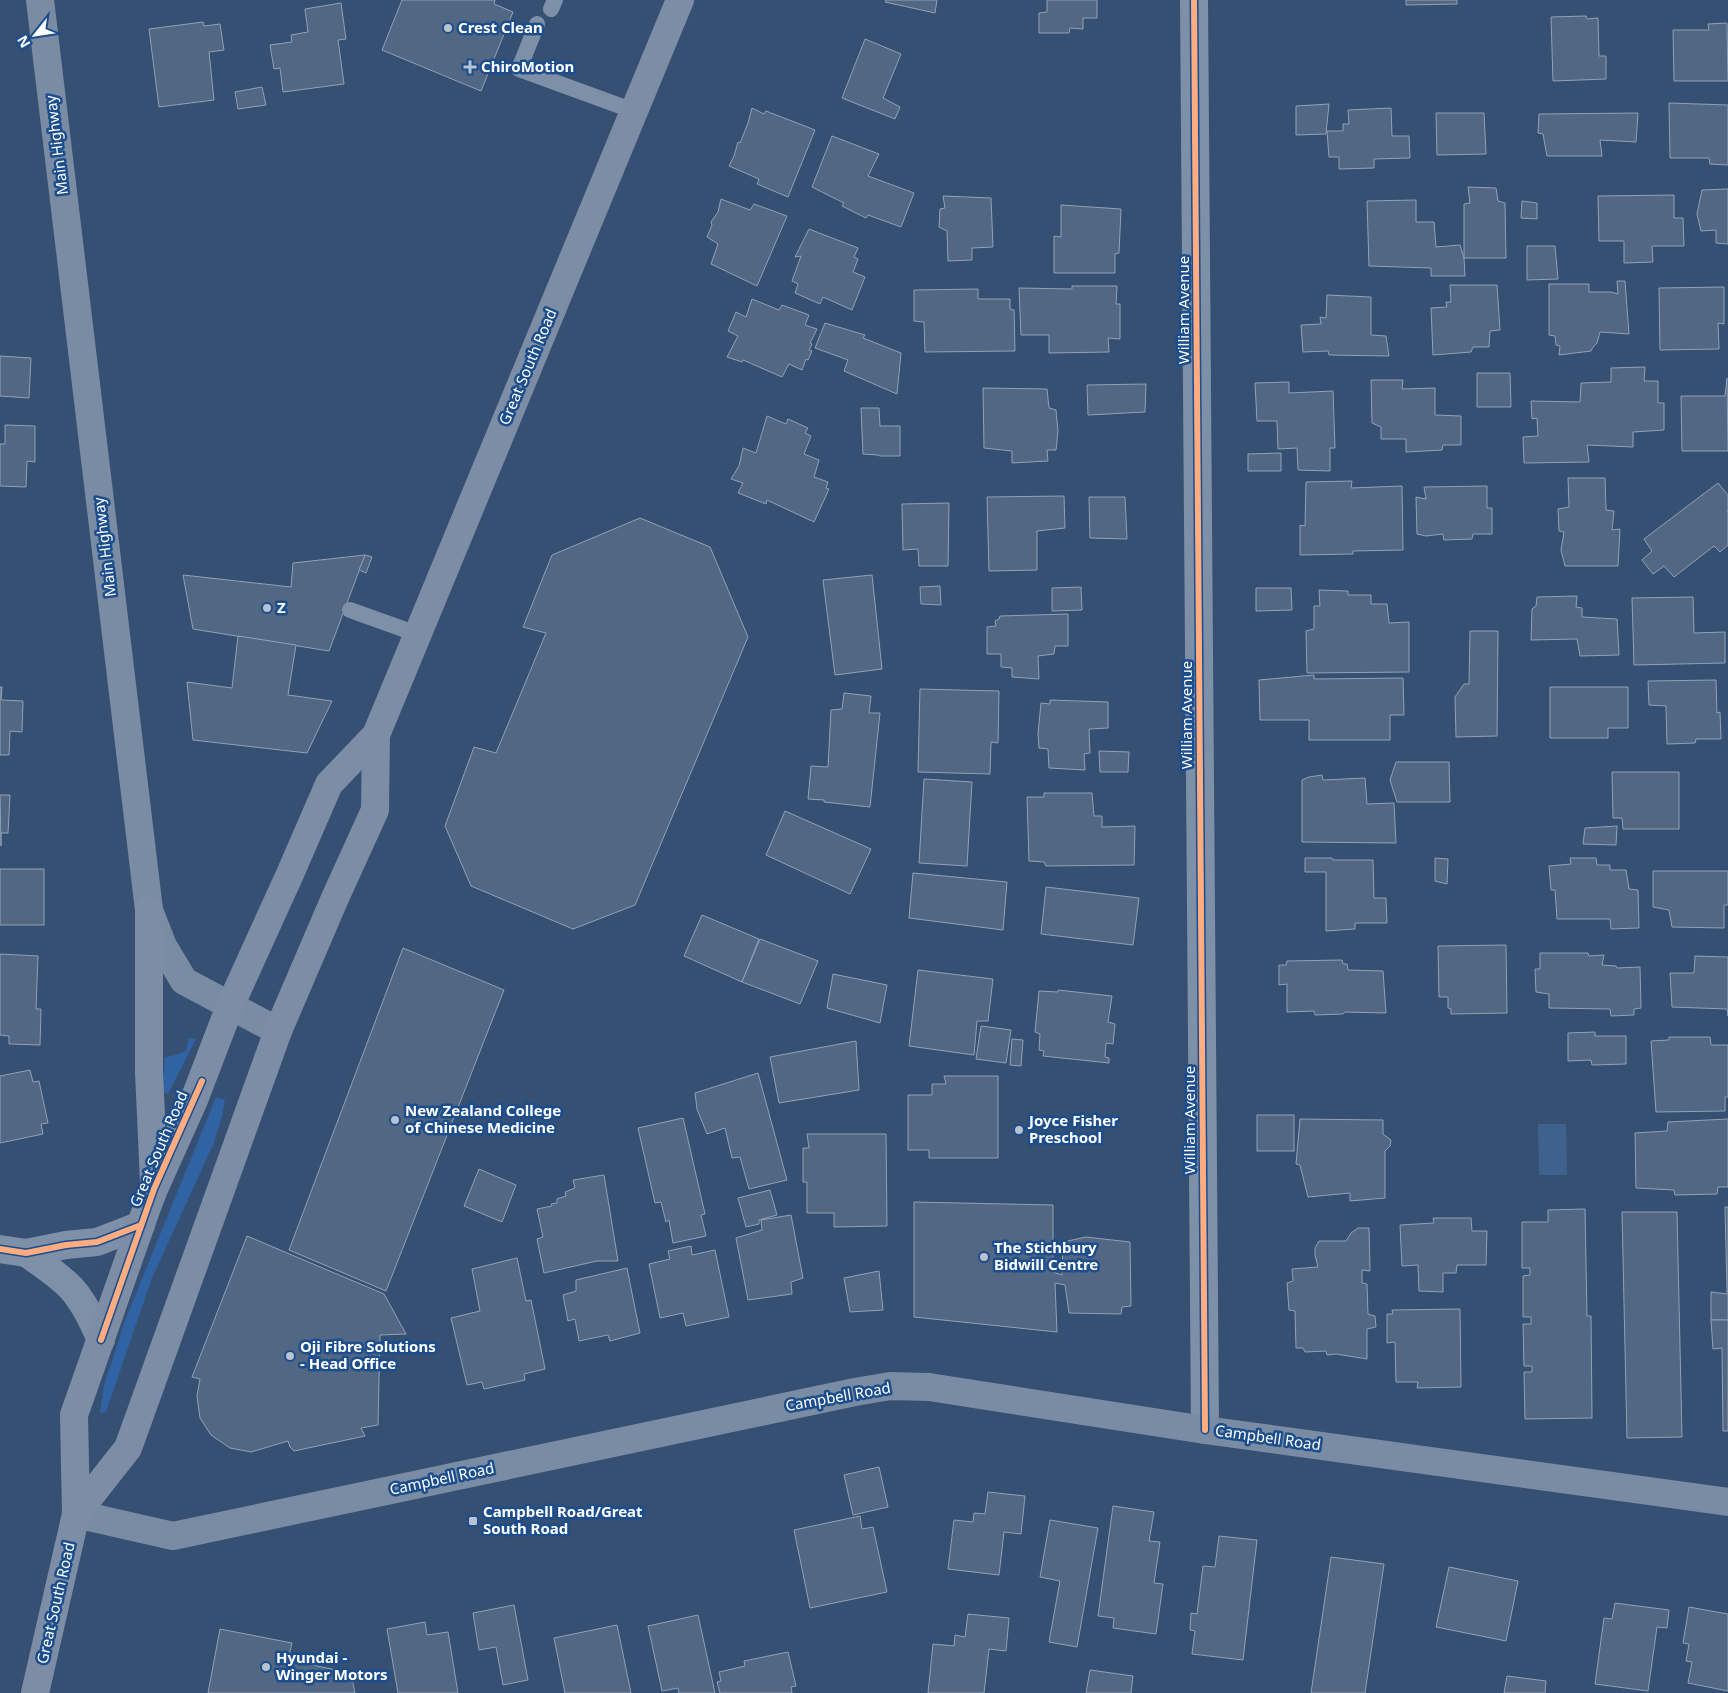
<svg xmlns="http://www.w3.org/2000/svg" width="1728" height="1693" viewBox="0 0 1728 1693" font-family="'Noto Sans',sans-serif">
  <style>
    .green { fill: #3063a3 }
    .water { fill: #3f618e }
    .building { fill: #526783; stroke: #92a1b5 }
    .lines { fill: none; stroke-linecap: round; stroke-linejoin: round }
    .service { stroke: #7d90a7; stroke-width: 16 }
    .minor { stroke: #7d90a7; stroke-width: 28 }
    .secondary { stroke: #798ca3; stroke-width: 28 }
    .primary { stroke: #7c8da5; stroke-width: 28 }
    .cycleway-casing { stroke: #1c4d8d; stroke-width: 9 }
    .cycleway { stroke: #ffac80; stroke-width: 6 }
    .poi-dot { fill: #b9c2ce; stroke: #1c4d8d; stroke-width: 2 }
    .labels { text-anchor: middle; stroke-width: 5; stroke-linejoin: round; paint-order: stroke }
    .poi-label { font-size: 15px; font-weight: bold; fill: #fff; stroke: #1c4d8d; text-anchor: start }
    .street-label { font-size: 15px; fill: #fff; stroke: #1c4d8d }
  </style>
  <rect width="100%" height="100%" fill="#365073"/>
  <g class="green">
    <polygon points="189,1038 196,1039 168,1094 162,1092 165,1057 172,1056 186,1051"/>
    <polygon points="216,1097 225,1100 221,1120 213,1145 152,1278 106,1412 100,1413 104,1385 126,1318"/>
  </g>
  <polygon class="water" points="1538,1124 1566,1124 1567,1175 1539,1175"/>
  <g class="building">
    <polygon points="402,0 495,0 494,4 513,12 481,91 382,50"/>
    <polygon points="886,0 937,0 935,13 885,2"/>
    <polygon points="1047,0 1097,0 1097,18 1083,18 1083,29 1070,28 1069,33 1039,33 1039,13 1047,12"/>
    <polygon points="1406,0 1457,0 1457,4 1406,5"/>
    <polygon points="341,3 346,39 338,40 344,84 283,92 280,68 274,69 270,45 292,42 291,35 308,32 305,9"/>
    <polygon points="1586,16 1587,19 1598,18 1599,56 1606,56 1606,79 1553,81 1551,17"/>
    <polygon points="203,22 204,26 220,24 224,50 209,52 214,100 159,107 149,29"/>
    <polygon points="1727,23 1728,81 1674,81 1673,30 1709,30 1708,24"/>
    <polygon points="865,39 901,54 883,98 900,107 895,119 842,98"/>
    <polygon points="262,87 266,105 238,109 235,92"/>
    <polygon points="1669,103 1728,105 1728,165 1710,164 1709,158 1670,158"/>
    <polygon points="1329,104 1326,134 1296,135 1296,106"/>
    <polygon points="752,108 764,114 766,111 815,130 788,197 757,184 759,179 729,166 734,156 738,142 740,143 748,123"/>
    <polygon points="1391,108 1392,136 1409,136 1410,158 1374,159 1374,168 1339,169 1339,157 1329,157 1327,131 1343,131 1343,124 1349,124 1348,110"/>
    <polygon points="1436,113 1484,113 1486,154 1437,155"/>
    <polygon points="1638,113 1636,142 1600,140 1602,156 1547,156 1543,134 1538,133 1539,114"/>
    <polygon points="832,136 879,154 868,176 914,193 901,227 868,215 866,218 842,206 844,203 812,187"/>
    <polygon points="1468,187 1496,188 1498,201 1505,203 1506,258 1464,258 1464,204 1470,203"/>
    <polygon points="1728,189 1728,244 1716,243 1716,230 1701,231 1697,214 1702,190"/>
    <polygon points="1674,195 1674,218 1683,218 1684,246 1652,246 1653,262 1624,263 1624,241 1599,241 1598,196"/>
    <polygon points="943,196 991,198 993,247 972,248 972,260 948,261 947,231 939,227 940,209 945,208"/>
    <polygon points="721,199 750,210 754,204 787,216 757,286 711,264 718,244 707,237 712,225 711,222 718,212"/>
    <polygon points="1416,200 1416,222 1434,222 1436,247 1460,245 1464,258 1465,276 1431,276 1431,268 1369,266 1367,201"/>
    <polygon points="1522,201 1537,203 1537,219 1521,218"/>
    <polygon points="1061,205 1121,209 1119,253 1115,254 1115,273 1054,273 1054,236 1061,237"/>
    <polygon points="809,229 858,248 854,257 858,259 853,272 865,277 852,310 823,297 820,304 795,293 798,284 792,281 801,256 795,257"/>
    <polygon points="1527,246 1555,246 1558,279 1527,280"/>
    <polygon points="1617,281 1625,281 1629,334 1600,332 1597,343 1593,347 1591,351 1559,355 1560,346 1556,345 1555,336 1549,335 1549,284 1589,284 1589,292 1611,292 1618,294"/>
    <polygon points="1450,285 1497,285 1500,330 1490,331 1489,347 1473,347 1471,352 1433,355 1431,308 1447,307 1446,302 1451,302"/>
    <polygon points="1072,286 1117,286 1116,304 1120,304 1120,339 1108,338 1109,352 1049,353 1049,335 1021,335 1019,288 1072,289"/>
    <polygon points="1724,287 1724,324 1718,323 1719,349 1660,350 1659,288"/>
    <polygon points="978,289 978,299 1010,299 1010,309 1014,310 1015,351 925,352 924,322 914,321 914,290"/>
    <polygon points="1327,295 1371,297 1371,335 1386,336 1389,356 1329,355 1328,351 1303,352 1301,325 1321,324 1320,317 1326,318"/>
    <polygon points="752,299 779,310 782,305 809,315 805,325 817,329 810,343 812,344 809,350 812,351 808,360 806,359 802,370 789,364 782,377 743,360 742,362 727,357 738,336 728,331 736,312 746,317"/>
    <polygon points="825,323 865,335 863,338 901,353 897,394 844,371 848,360 815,348"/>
    <polygon points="0,356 31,358 29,398 0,396"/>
    <polygon points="1645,367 1644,381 1658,381 1658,403 1664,403 1664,430 1633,432 1633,447 1587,445 1589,462 1524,463 1523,437 1538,436 1537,418 1532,419 1531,401 1580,402 1581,383 1611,382 1611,368"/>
    <polygon points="1477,373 1510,373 1511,407 1477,407"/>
    <polygon points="1727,378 1728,451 1682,451 1681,396 1725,396"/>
    <polygon points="1371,380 1403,380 1402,389 1435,388 1435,415 1461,416 1461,445 1443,445 1442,450 1406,452 1406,439 1381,439 1381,427 1372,423"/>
    <polygon points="1289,382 1289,393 1333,391 1335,448 1330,448 1330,471 1298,470 1297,448 1278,449 1277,421 1257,421 1255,383"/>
    <polygon points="1146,384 1145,412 1088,415 1087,385"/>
    <polygon points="983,388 1047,389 1049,408 1056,410 1058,431 1056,450 1047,450 1048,461 1012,463 1012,451 984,448"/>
    <polygon points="861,408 879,408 880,426 900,426 900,456 880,456 878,455 863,454"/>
    <polygon points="767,416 786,424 788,419 808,428 805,433 811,436 804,454 819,460 814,477 828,482 826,488 829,489 814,522 767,500 766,504 738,493 743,483 731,479 739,466 743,448 756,453"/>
    <polygon points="5,425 35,426 35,462 27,461 26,487 0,486 0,444 5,444"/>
    <polygon points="1281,453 1281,471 1248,471 1248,454"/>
    <polygon points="1568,478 1605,478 1606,510 1614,511 1612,530 1620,529 1618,566 1565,566 1561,550 1564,532 1559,531 1558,509 1569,507"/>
    <polygon points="1352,481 1351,488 1402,486 1403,550 1353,551 1353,554 1300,555 1300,525 1305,526 1306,482"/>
    <polygon points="1718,483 1728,495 1728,510 1727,511 1728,513 1728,545 1720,552 1714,546 1674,577 1664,566 1653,574 1642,560 1652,551 1644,539"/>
    <polygon points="1487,486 1487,508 1492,508 1492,534 1473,534 1472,539 1444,540 1443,534 1426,536 1417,534 1416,497 1426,499 1424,487"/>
    <polygon points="1064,496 1065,528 1037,531 1037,570 989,571 987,497"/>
    <polygon points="1089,497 1125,497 1127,539 1090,538"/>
    <polygon points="949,503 948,566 919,566 918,549 903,550 902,504"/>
    <polygon points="640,518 710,547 748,637 635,905 573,929 471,886 445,826 474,747 496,753 546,633 523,627 552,555"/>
    <polygon points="365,555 329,651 193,629 183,575 291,587 293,563"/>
    <polygon points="365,555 372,557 366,573 359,570"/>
    <polygon points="872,575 882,669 835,675 823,580"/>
    <polygon points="940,586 941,605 921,604 920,587"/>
    <polygon points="1081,587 1082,610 1052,611 1052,588"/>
    <polygon points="1256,588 1291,588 1292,610 1256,611"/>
    <polygon points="1319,590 1348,591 1348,595 1371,595 1371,604 1387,604 1389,623 1409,622 1409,672 1307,673 1306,631 1314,629 1314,606 1320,606"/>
    <polygon points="1577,596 1576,607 1582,608 1582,617 1617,619 1619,655 1580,656 1577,639 1531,640 1532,609 1536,606 1537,597"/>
    <polygon points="1693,597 1694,633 1725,632 1725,663 1634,665 1632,598"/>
    <polygon points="1068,614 1068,646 1055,646 1054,654 1038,656 1039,679 1012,677 1012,668 1001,667 1001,654 987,654 987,627 996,626 995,621 999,619 1000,616"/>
    <polygon points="1470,631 1498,631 1497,736 1456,737 1455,697 1464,684 1469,684"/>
    <polygon points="238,636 296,645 288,695 332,701 307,753 193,740 187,682 232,688"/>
    <polygon points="1314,675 1314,679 1403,678 1404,715 1390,715 1390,740 1309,740 1309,720 1260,720 1259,680"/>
    <polygon points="1716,680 1717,713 1720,712 1721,739 1696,739 1695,743 1667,744 1666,706 1649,705 1648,681"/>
    <polygon points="0,687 2,687 1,700 23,701 22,732 10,731 9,755 0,755"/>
    <polygon points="1550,687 1628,687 1628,728 1608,728 1608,738 1550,738"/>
    <polygon points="920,689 999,691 998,743 991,742 990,774 918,772"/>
    <polygon points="844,693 871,696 869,713 880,713 870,807 824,802 824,800 808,799 811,766 828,767 831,710 842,709"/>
    <polygon points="1050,700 1108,702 1108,728 1089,729 1090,753 1084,754 1085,770 1049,768 1048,749 1039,748 1038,734 1041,703 1050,704"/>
    <polygon points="1099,751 1129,752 1128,772 1100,772"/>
    <polygon points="1396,762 1449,762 1450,802 1397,802 1390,780"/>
    <polygon points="1612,772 1679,772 1679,829 1623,829 1622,818 1613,818"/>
    <polygon points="1322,775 1323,780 1365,778 1367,804 1394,803 1396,843 1302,842 1302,780 1309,777"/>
    <polygon points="924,779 972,782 967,866 919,863"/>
    <polygon points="1044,793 1092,793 1094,816 1102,816 1102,827 1135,826 1134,865 1046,866 1044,862 1029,861 1027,797 1044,797"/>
    <polygon points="0,795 10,795 8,833 1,833 1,846"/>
    <polygon points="785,811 871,849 850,894 766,855"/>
    <polygon points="1617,826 1616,845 1583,844 1585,828"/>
    <polygon points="1305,858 1332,858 1333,860 1373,860 1374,898 1386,898 1387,923 1355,923 1355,929 1326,931 1326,872 1305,872"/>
    <polygon points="1435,858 1448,859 1447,884 1435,881"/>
    <polygon points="1570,858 1596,858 1597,865 1610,865 1610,870 1626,870 1629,889 1638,890 1639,928 1611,929 1610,919 1557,919 1555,890 1551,890 1549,866 1571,864"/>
    <rect x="0" y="869" width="44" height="56"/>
    <polygon points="1653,871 1728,871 1728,905 1724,905 1724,928 1672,927 1669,910 1653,907"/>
    <polygon points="913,873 1007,882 1003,930 909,918"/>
    <polygon points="1046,887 1139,898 1133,945 1041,934"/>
    <polygon points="702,915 759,939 742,982 684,956"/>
    <polygon points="760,939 818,961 800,1004 742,982"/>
    <polygon points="1506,945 1507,1013 1451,1014 1451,1009 1448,1008 1448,997 1439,997 1438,946"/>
    <polygon points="403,948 504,990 386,1291 289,1250"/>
    <polygon points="1540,953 1588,953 1589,956 1604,955 1602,965 1616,966 1617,968 1640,967 1641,1008 1634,1009 1634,1015 1611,1016 1610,1009 1549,1008 1549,994 1536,992 1535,969 1540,969"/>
    <polygon points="0,954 38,956 36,1009 41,1009 40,1045 9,1044 9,1036 0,1035"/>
    <polygon points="1695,956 1728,957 1728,1016 1727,1009 1672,1007 1670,973 1694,973"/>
    <polygon points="1342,960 1343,964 1347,964 1348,970 1383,971 1386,1013 1345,1012 1343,1014 1315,1015 1314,1011 1287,1012 1287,984 1279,985 1279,965 1286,965 1287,961"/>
    <polygon points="918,970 993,979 988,1021 977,1021 974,1055 909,1046"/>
    <polygon points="833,974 887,985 880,1023 827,1008"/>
    <polygon points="1058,990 1112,996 1108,1022 1115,1024 1113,1044 1106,1043 1105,1057 1109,1058 1109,1063 1043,1056 1044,1051 1039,1050 1040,1034 1035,1032 1039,991 1058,992"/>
    <polygon points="981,1026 1011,1030 1006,1063 976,1059"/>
    <polygon points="1595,1032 1595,1036 1626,1036 1626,1064 1592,1065 1591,1060 1568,1061 1568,1033"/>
    <polygon points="1669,1037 1710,1037 1711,1045 1728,1045 1728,1097 1725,1097 1725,1111 1656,1112 1651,1041 1669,1040"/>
    <polygon points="1012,1039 1023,1040 1021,1066 1010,1065"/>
    <polygon points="856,1041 859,1090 779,1103 770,1057"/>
    <polygon points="30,1070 33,1082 39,1081 48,1123 41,1124 43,1134 0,1143 0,1076"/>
    <polygon points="758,1073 787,1180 749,1189 740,1157 732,1158 725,1128 707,1134 697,1109 695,1093"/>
    <polygon points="944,1076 998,1076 998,1158 929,1158 929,1150 908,1150 908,1095 932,1095 932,1084 946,1084"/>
    <rect x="1257" y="1115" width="37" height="36"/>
    <polygon points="683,1118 705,1214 701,1215 706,1236 673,1243 669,1220 666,1222 661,1202 655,1203 638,1128"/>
    <polygon points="1300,1119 1383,1120 1383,1134 1391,1140 1390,1146 1385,1151 1385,1198 1350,1201 1350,1193 1308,1197 1300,1165 1296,1164"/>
    <polygon points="1728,1119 1728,1187 1718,1187 1717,1194 1675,1195 1674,1190 1636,1188 1635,1133 1667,1131 1668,1122"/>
    <polygon points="807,1134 886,1134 887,1226 834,1227 834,1213 807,1213 807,1182 803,1182 803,1148 809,1148"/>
    <polygon points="479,1169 516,1185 502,1222 464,1206"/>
    <polygon points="604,1175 618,1261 597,1261 544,1273 537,1239 543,1237 537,1209 552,1206 551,1204 557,1203 557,1199 566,1196 565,1192 575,1188 573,1180"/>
    <polygon points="770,1190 777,1215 759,1220 759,1224 746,1227 738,1198"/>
    <polygon points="914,1202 1053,1205 1053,1272 1062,1275 1063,1242 1086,1237 1130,1242 1131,1306 1122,1307 1121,1314 1069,1313 1065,1285 1055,1283 1057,1332 914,1317"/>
    <polygon points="1725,1207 1728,1207 1728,1320 1711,1320 1711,1292 1727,1294"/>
    <polygon points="1585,1209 1587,1316 1591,1316 1592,1418 1525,1419 1524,1372 1532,1372 1532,1366 1524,1366 1523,1324 1531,1324 1531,1317 1523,1317 1523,1276 1530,1275 1530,1268 1522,1268 1522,1222 1548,1222 1548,1210"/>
    <polygon points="1622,1212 1677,1212 1682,1437 1627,1438"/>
    <polygon points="791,1215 803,1278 791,1282 792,1294 748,1300 736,1238 762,1230 761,1220"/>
    <polygon points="1433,1218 1471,1218 1472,1231 1487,1231 1486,1265 1457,1265 1456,1273 1443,1273 1443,1292 1419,1291 1418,1265 1402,1266 1400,1225 1434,1223"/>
    <polygon points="1358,1228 1369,1228 1370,1271 1362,1270 1362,1283 1367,1284 1368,1314 1375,1316 1376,1327 1367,1329 1367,1359 1336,1354 1327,1355 1326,1351 1305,1352 1303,1348 1296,1348 1295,1311 1289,1310 1287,1283 1293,1281 1292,1269 1318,1267 1315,1255 1315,1248 1319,1241 1346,1241 1351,1233"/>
    <polygon points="247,1236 384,1294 406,1334 380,1335 378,1425 361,1428 365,1436 294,1451 290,1447 288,1441 251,1452 230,1448 211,1435 200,1418 197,1396 200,1379 192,1377"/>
    <polygon points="691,1246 692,1255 715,1250 729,1317 686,1326 683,1313 660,1318 649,1264 670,1259 668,1251"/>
    <polygon points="517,1258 526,1301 531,1300 545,1369 524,1374 525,1380 484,1389 482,1382 467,1385 451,1318 480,1311 472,1269"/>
    <polygon points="627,1268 640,1333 610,1341 608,1335 579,1341 575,1319 568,1321 563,1295 576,1291 576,1280"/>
    <polygon points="879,1271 883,1310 850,1312 844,1278"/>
    <polygon points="1460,1309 1461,1387 1417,1388 1418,1382 1396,1382 1395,1342 1387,1343 1387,1314 1393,1314 1392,1310"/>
    <polygon points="1711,1320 1728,1320 1728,1431 1723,1431 1722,1348 1713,1349"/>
    <polygon points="879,1467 888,1507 853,1515 844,1475"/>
    <polygon points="988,1492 1025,1496 1021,1534 1004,1532 999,1575 948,1569 954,1520 973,1522 974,1513 985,1514"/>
    <polygon points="1113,1506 1154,1512 1149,1541 1160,1542 1154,1583 1163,1584 1156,1634 1113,1628 1114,1618 1098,1616"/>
    <polygon points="860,1516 862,1529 873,1527 887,1592 810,1608 794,1530"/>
    <polygon points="1050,1520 1098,1528 1077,1647 1049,1642 1060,1581 1040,1577"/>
    <polygon points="1219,1536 1257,1540 1243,1660 1192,1654 1195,1631 1190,1630 1191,1613 1197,1614 1203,1566 1215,1567"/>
    <polygon points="1331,1557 1384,1564 1365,1693 1311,1693"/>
    <polygon points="1449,1567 1518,1581 1506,1641 1436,1627"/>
    <polygon points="1615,1603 1669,1610 1667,1628 1657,1627 1648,1691 1595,1684 1604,1618 1612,1619"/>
    <polygon points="514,1605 528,1680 503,1685 496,1647 479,1650 473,1613"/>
    <polygon points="1689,1607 1728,1614 1728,1691 1688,1683 1692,1662 1686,1661 1689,1644 1683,1643"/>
    <polygon points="968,1614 1009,1618 1006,1651 989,1649 984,1693 928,1693 933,1644 954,1646 955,1635 965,1637"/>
    <polygon points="698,1615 715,1693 679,1693 678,1688 662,1691 648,1626"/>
    <polygon points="425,1622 427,1635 448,1632 458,1693 398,1693 387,1629"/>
    <polygon points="617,1625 631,1693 565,1693 554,1638"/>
    <polygon points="220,1629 292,1643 288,1660 351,1673 355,1693 208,1693"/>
    <polygon points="788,1652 796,1686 791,1687 792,1693 720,1693 717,1682 721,1681 719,1672 745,1666 744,1661"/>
    <polygon points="1090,1670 1133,1676 1131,1693 1086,1693"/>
    <polygon points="1507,1676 1546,1681 1545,1693 1504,1693"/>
  </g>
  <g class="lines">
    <g class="service">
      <polyline points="551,9 555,0"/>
      <polyline points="537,24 519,69 634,111"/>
      <polyline points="350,610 417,634"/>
    </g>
    <g class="minor">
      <polyline points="1194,0 1205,1430"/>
      <polyline points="0,1249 26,1253 66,1245 97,1242 141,1225"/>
      <path d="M26,1253C42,1264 59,1275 72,1289C85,1304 93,1322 101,1340"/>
    </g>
    <g class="secondary">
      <polyline points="40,0 149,910 163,946 184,981 278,1031"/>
      <polyline points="76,1514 173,1536 855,1392 890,1386 929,1387 1205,1430 1728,1502"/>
    </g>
    <g class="primary">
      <polyline points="149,910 149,1072 154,1182"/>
      <polyline points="76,1514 128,1448 278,1031 335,898 375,810 376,735 680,0"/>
      <polyline points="35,1693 76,1514 74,1415 146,1210 154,1189 194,1100 230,1006 290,874 329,784 376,735"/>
    </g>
    <g class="cycleway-casing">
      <g id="cycleway">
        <polyline points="1194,0 1205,1430"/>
        <polyline points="0,1249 26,1253 66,1245 97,1242 141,1225"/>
        <polyline points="101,1340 154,1189 202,1081"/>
      </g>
    </g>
    <use href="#cycleway" class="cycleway"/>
  </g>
  <g class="poi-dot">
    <circle cx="448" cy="28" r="5"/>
    <path d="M467.5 59.5h5v5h5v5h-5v5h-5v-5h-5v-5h5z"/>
    <circle cx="267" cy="608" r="5"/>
    <circle cx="395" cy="1120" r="5"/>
    <circle cx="1019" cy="1130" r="5"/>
    <circle cx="984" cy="1257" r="5"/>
    <circle cx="290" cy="1356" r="5"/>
    <rect x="468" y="1516" width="10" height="10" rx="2.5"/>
    <circle cx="266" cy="1667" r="5"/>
  </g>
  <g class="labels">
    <g class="poi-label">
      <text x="458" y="33">Crest Clean</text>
      <text x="481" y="72">ChiroMotion</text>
      <text x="277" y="613">Z</text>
      <text x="405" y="1116">New Zealand College<tspan x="405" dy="17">of Chinese Medicine</tspan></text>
      <text x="1029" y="1126">Joyce Fisher<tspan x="1029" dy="17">Preschool</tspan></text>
      <text x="994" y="1253">The Stichbury<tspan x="994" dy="17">Bidwill Centre</tspan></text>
      <text x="300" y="1352">Oji Fibre Solutions<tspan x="300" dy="17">- Head Office</tspan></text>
      <text x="483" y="1517">Campbell Road/Great<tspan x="483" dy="17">South Road</tspan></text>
      <text x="276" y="1663">Hyundai -<tspan x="276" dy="17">Winger Motors</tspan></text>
    </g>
    <g class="street-label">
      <text transform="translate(57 145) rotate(-97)" y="5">Main Highway</text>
      <text transform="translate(1184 310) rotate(-90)" y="5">William Avenue</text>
      <text transform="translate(528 367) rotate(-67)" y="5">Great South Road</text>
      <text transform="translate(105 547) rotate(-97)" y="5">Main Highway</text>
      <text transform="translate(1187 715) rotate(-90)" y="5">William Avenue</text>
      <text transform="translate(1190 1120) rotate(-90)" y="5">William Avenue</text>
      <text transform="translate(159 1149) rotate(-67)" y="5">Great South Road</text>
      <text transform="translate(838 1397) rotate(-10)" y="5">Campbell Road</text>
      <text transform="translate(1268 1438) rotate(8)" y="5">Campbell Road</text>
      <text transform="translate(442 1479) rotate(-12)" y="5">Campbell Road</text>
      <text transform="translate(56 1603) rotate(-77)" y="5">Great South Road</text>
    </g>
  </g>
  <g transform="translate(35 35) rotate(240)" stroke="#1c4d8d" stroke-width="4" paint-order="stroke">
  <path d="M0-4L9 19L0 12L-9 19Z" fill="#ffffff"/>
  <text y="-8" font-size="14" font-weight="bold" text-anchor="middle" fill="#ffffff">N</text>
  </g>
</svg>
